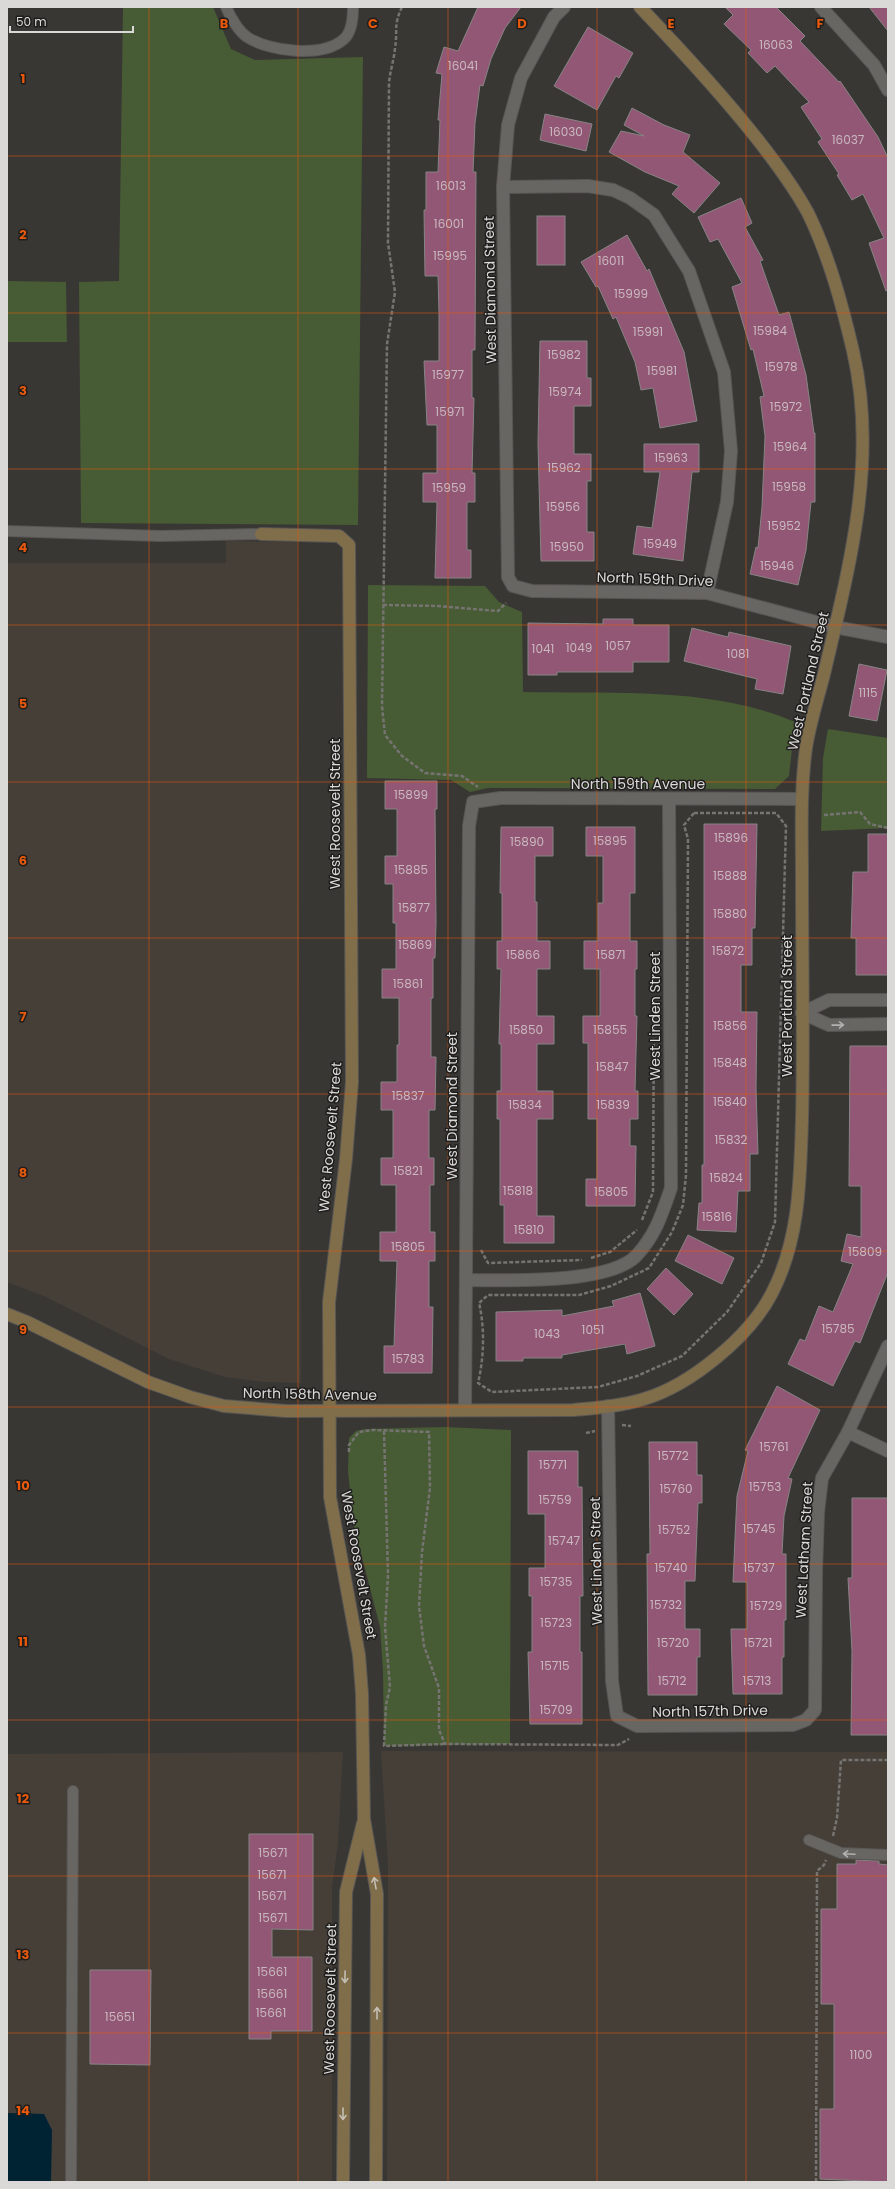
<svg xmlns="http://www.w3.org/2000/svg" width="895" height="2189" viewBox="0 0 895 2189" font-family="Poppins,sans-serif">
  <style>
    .built { fill: #453f38 }
    .green { fill: #475b35 }
    .water { fill: #002334 }
    .building { fill: #925774; stroke: #878485 }
    .lines { fill: none; stroke-linecap: round; stroke-linejoin: round }
    .lane-casing { stroke: #585654; stroke-width: 12 }
    .street-casing { stroke: #585654; stroke-width: 14 }
    .secondary-casing { stroke: #585654; stroke-width: 14 }
    .path { stroke: #767471; stroke-width: 2.5; stroke-dasharray: 4 2; stroke-linecap: butt }
    .lane { stroke: #686663; stroke-width: 10 }
    .street { stroke: #686663; stroke-width: 12 }
    .secondary { stroke: #806e4a; stroke-width: 12 }
    .oneway { stroke: #b3b1af }
    .oneway2 { stroke: #c4beb4 }
    .grid { fill: none; stroke: #e8590c; stroke-width: 1; stroke-opacity: 0.55 }
    .labels { text-anchor: middle; stroke-width: 3; stroke-linejoin: round; paint-order: stroke }
    .number-label { font-size: 12px; fill: #c9b8bf }
    .street-label { font-size: 14px; fill: #dbd9d8; stroke: #1f1e1d }
    .grid-label { font-size: 13px; text-anchor: middle; font-weight: bold; fill: #e8590c; stroke: #1f1e1d; stroke-width: 3; stroke-linejoin: round; paint-order: stroke }
  </style>
  <rect width="100%" height="100%" fill="#393734"/>
  <g class="built">
    <polygon points="226,541 297,542 301,1383 264,1382 225,1377 169,1359 46,1297 7,1282 7,563 226,563"/>
    <polygon points="381,1751 888,1752 888,2182 387,2182 388,1865"/>
    <polygon points="343,1752 338,1843 332,1887 332,2182 7,2182 7,1754"/>
  </g>
  <g class="green">
    <polygon points="123,7 213,7 231,49 255,60 363,57 358,525 81,523 79,282 119,281"/>
    <polygon points="7,281 66,282 67,342 7,342"/>
    <path d="M368,585L485,586L499,602L522,612L523,692C613,694 710,686 795,722L789,776L775,789L488,788L470,792L451,780L367,778Z"/>
    <polygon points="828,729 888,738 888,828 821,831 823,758"/>
    <polygon points="445,1427 511,1430 510,1744 384,1746 383,1672 380,1627 353,1522 348,1471 349,1438 356,1431 365,1429"/>
  </g>
  <polygon class="water" points="7,2113 44,2114 52,2130 51,2182 7,2182"/>
  <g class="building">
    <polygon points="478,7 521,7 505,28 491,59 483,86 480,85 475,123 473,172 476,172 475,350 472,350 472,398 474,398 472,473 475,473 475,502 467,502 467,550 471,550 471,578 435,578 437,502 423,502 423,473 437,473 437,425 427,425 424,361 439,361 439,313 438,276 425,276 424,210 426,210 426,172 438,172 440,120 438,120 442,74 436,73 444,47 458,51"/>
    <polygon points="725,7 776,7 805,36 800,41 839,82 840,81 878,137 888,158 888,290 886,291 869,243 884,238 863,194 852,200 837,175 839,174 818,142 822,139 801,107 809,102 775,66 767,73 748,53 751,50 724,24 733,15"/>
    <polygon points="869,7 888,7 888,31"/>
    <polygon points="588,27 633,53 619,78 616,76 597,110 554,86"/>
    <polygon points="632,108 664,125 690,135 683,152 720,183 694,213 672,194 679,186 645,172 609,152 621,131 644,136 624,125"/>
    <polygon points="545,114 592,124 586,151 540,140"/>
    <polygon points="741,198 752,223 745,227 763,260 760,261 779,315 789,312 806,375 814,433 815,433 815,502 811,502 806,550 798,585 750,574 756,547 758,548 762,507 765,436 760,397 764,396 753,349 751,350 732,287 742,283 718,239 710,242 698,217"/>
    <rect x="537" y="216" width="28" height="49"/>
    <polygon points="627,235 647,271 649,269 684,352 697,421 660,428 653,388 641,390 635,362 616,317 613,319 598,286 596,287 581,262"/>
    <polygon points="540,341 587,341 587,378 591,378 591,406 574,406 574,454 591,454 591,481 587,481 587,532 594,532 594,561 541,561 538,443"/>
    <polygon points="644,444 699,444 699,472 692,472 683,561 633,554 637,526 652,528 660,472 644,472"/>
    <polygon points="603,619 633,619 633,625 669,625 669,662 633,662 633,672 557,672 557,675 528,675 528,623 603,624"/>
    <polygon points="692,628 728,637 729,632 791,646 783,694 755,689 757,679 684,661"/>
    <polygon points="859,664 887,670 877,721 849,716"/>
    <polygon points="385,781 437,781 437,809 435,809 436,923 435,958 433,958 433,998 431,998 431,1057 436,1057 435,1110 429,1110 429,1158 434,1158 434,1185 430,1185 430,1232 435,1232 435,1261 429,1261 429,1307 433,1307 432,1373 384,1373 384,1346 394,1346 397,1261 380,1261 380,1232 396,1232 396,1185 381,1185 381,1158 393,1158 393,1110 381,1110 381,1082 397,1082 397,1045 399,1045 399,998 382,998 382,969 396,969 396,923 393,923 393,884 385,884 385,856 397,856 397,809 385,809"/>
    <polygon points="704,824 757,824 755,928 752,928 752,965 741,965 741,1012 757,1012 756,1088 758,1154 750,1154 750,1191 738,1191 736,1232 697,1230 699,1203 702,1203 702,1165 704,1165"/>
    <polygon points="501,827 553,827 553,856 535,856 535,902 537,902 537,941 550,941 550,969 537,969 537,1016 554,1016 554,1044 537,1044 537,1091 553,1091 553,1119 537,1119 537,1216 554,1216 554,1243 504,1243 504,1205 500,1205 500,1119 497,1119 497,1091 501,1091 501,1044 499,1044 501,969 497,969 497,941 502,941 502,893 500,893"/>
    <polygon points="586,827 635,827 635,893 630,893 630,941 637,941 637,969 635,969 635,1016 637,1016 635,1091 638,1091 638,1119 630,1119 630,1146 636,1146 635,1206 586,1206 586,1179 597,1179 597,1119 588,1119 588,1043 583,1043 583,1016 600,1016 600,969 584,969 584,941 598,941 598,903 603,903 603,856 586,856"/>
    <polygon points="868,834 888,834 888,975 856,975 856,938 851,938 853,872 868,872"/>
    <polygon points="850,1046 888,1046 888,1272 860,1343 855,1341 833,1386 788,1364 800,1339 805,1341 819,1306 833,1312 853,1264 841,1261 847,1234 861,1237 861,1186 849,1186"/>
    <polygon points="688,1235 734,1258 722,1284 675,1261"/>
    <polygon points="666,1268 693,1294 674,1315 647,1289"/>
    <polygon points="640,1293 655,1346 627,1354 625,1344 562,1355 562,1358 523,1358 523,1361 496,1361 496,1312 562,1310 562,1316 614,1306 612,1301"/>
    <polygon points="777,1386 820,1410 788,1478 792,1479 784,1516 782,1554 786,1554 786,1620 784,1620 784,1657 782,1657 782,1694 733,1694 731,1629 747,1629 747,1582 733,1582 737,1496 748,1451 745,1450"/>
    <polygon points="649,1442 697,1442 697,1475 702,1475 702,1503 698,1503 695,1581 685,1581 685,1629 700,1629 700,1657 697,1657 697,1695 648,1695 647,1554 650,1554"/>
    <polygon points="528,1451 578,1451 578,1487 582,1487 583,1596 580,1596 580,1652 582,1652 582,1724 530,1724 528,1652 532,1652 532,1596 529,1596 529,1568 545,1568 545,1514 528,1514"/>
    <polygon points="852,1498 888,1498 888,1735 851,1735 852,1651 848,1578 852,1578"/>
    <polygon points="249,1834 313,1834 313,1930 272,1929 272,1957 312,1957 312,2031 271,2031 271,2039 249,2039"/>
    <polygon points="856,1860 879,1861 879,1864 888,1865 888,2182 820,2179 820,2109 834,2109 834,2004 821,2004 821,1909 837,1909 837,1864 856,1864"/>
    <polygon points="90,1970 151,1970 150,2065 90,2064"/>
  </g>
  <g class="lines">
    <g class="lane-casing">
      <g id="lane">
        <path d="M226,7C231,18 237,30 247,37C270,52 323,58 344,39C352,32 353,17 353,7"/>
        <polyline points="7,531 160,536 261,534"/>
        <polyline points="809,1840 841,1853 888,1855"/>
        <polyline points="71,2182 73,1791"/>
      </g>
    </g>
    <g class="street-casing">
      <g id="street">
        <polyline points="564,7 554,17 521,78 508,125 503,187 508,577 513,586 532,591 707,593 835,627 888,637"/>
        <polyline points="821,7 874,65 888,90"/>
        <polyline points="503,187 588,186 613,190 630,198 654,215 689,271 724,372 731,451 727,502 707,593"/>
        <polyline points="802,1013 829,1025 888,1024"/>
        <polyline points="802,1013 829,1000 888,1000"/>
        <path d="M466,1280C505,1280 610,1285 637,1255C656,1234 662,1214 671,1188L669,799"/>
        <polyline points="608,1406 612,1681 617,1716 637,1726 793,1725 806,1720 815,1710 816,1571 818,1512 822,1478 848,1432 888,1346"/>
        <polyline points="465,1410 469,826 473,802 501,798 802,799"/>
        <polyline points="848,1432 888,1451"/>
      </g>
    </g>
    <g class="secondary-casing">
      <g id="secondary">
        <polyline points="261,534 339,536 349,545 352,1082 346,1159 329,1302 330,1497 359,1655 362,1694 364,1819 377,1894 376,2182"/>
        <path d="M7,1314L27,1322L148,1382L190,1397L224,1406L286,1411L573,1410C596,1408 621,1406 644,1399C691,1385 750,1336 772,1293C800,1239 800,1179 802,1120C804,1039 802,958 802,877C802,834 800,791 806,748C810,722 819,695 825,670C850,564 878,459 853,351C842,304 829,256 808,213C794,187 776,163 758,140C721,93 681,50 640,7"/>
        <polyline points="343,2182 346,1892 363,1823"/>
      </g>
    </g>
    <g class="path">
      <path d="M402,7C393,26 398,29 395,48C394,60 390,71 389,83L388,243L395,292L387,344L382,706L385,735L402,756L425,773L462,776L478,787"/>
      <polyline points="383,605 438,606 498,611 506,603"/>
      <path d="M694,813H776L786,826L775,1222L761,1263L727,1312L682,1356L637,1376L598,1387L492,1392L478,1383C484,1358 485,1328 479,1303L488,1295H579L611,1286L649,1268L672,1232L683,1205L686,1175L688,839L684,825Z"/>
      <polyline points="824,815 860,812 870,824 888,828"/>
      <polyline points="642,1220 653,1192 654,1007"/>
      <polyline points="481,1250 488,1263 582,1260"/>
      <polyline points="591,1258 610,1252 637,1230"/>
      <polyline points="622,1425 631,1426"/>
      <polyline points="384,1431 388,1575 385,1627 390,1687 386,1705 384,1746 445,1744"/>
      <polyline points="586,1433 595,1431"/>
      <polyline points="349,1452 349,1445 359,1432 373,1430 429,1432 430,1488 422,1552 419,1606 424,1646 439,1688 439,1730 445,1744 618,1745 629,1739"/>
      <polyline points="833,1836 837,1818 841,1760 888,1760"/>
      <polyline points="816,2182 817,1871 824,1865 826,1860"/>
    </g>
    <use href="#lane" class="lane"/>
    <use href="#street" class="street"/>
    <use href="#secondary" class="secondary"/>
  </g>
  <defs><path id="oneway-shaft" d="M-6 0H5M1.5-3L5.5 0L1.5 3" fill="none" stroke-width="1.6" stroke-linecap="round" stroke-linejoin="round"/></defs>
  <g class="oneway">
    <use href="#oneway-shaft" transform="translate(838 1025) rotate(-1)"/>
    <use href="#oneway-shaft" transform="translate(849 1854) rotate(-177)"/>
  </g>
  <g class="oneway2">
    <use href="#oneway-shaft" transform="translate(375 1883) rotate(-100)"/>
    <use href="#oneway-shaft" transform="translate(345 1977) rotate(91)"/>
    <use href="#oneway-shaft" transform="translate(377 2013) rotate(-90)"/>
    <use href="#oneway-shaft" transform="translate(343 2114) rotate(90)"/>
  </g>
  <path class="grid" d="M149,7V2182M298,7V2182M448,7V2182M597,7V2182M746,7V2182M7,156H888M7,313H888M7,469H888M7,625H888M7,782H888M7,938H888M7,1094H888M7,1251H888M7,1407H888M7,1564H888M7,1720H888M7,1876H888M7,2033H888"/>
  <g class="labels">
    <g class="number-label">
      <text x="776" y="49">16063</text>
      <text x="463" y="70">16041</text>
      <text x="566" y="136">16030</text>
      <text x="848" y="144">16037</text>
      <text x="451" y="190">16013</text>
      <text x="449" y="228">16001</text>
      <text x="450" y="260">15995</text>
      <text x="611" y="265">16011</text>
      <text x="631" y="298">15999</text>
      <text x="770" y="335">15984</text>
      <text x="648" y="336">15991</text>
      <text x="564" y="359">15982</text>
      <text x="781" y="371">15978</text>
      <text x="662" y="375">15981</text>
      <text x="448" y="379">15977</text>
      <text x="565" y="396">15974</text>
      <text x="786" y="411">15972</text>
      <text x="450" y="416">15971</text>
      <text x="790" y="451">15964</text>
      <text x="671" y="462">15963</text>
      <text x="564" y="472">15962</text>
      <text x="789" y="491">15958</text>
      <text x="449" y="492">15959</text>
      <text x="563" y="511">15956</text>
      <text x="784" y="530">15952</text>
      <text x="660" y="548">15949</text>
      <text x="567" y="551">15950</text>
      <text x="777" y="570">15946</text>
      <text x="618" y="650">1057</text>
      <text x="579" y="652">1049</text>
      <text x="543" y="653">1041</text>
      <text x="738" y="658">1081</text>
      <text x="868" y="697">1115</text>
      <text x="411" y="799">15899</text>
      <text x="731" y="842">15896</text>
      <text x="610" y="845">15895</text>
      <text x="527" y="846">15890</text>
      <text x="411" y="874">15885</text>
      <text x="730" y="880">15888</text>
      <text x="414" y="912">15877</text>
      <text x="730" y="918">15880</text>
      <text x="415" y="949">15869</text>
      <text x="728" y="955">15872</text>
      <text x="523" y="959">15866</text>
      <text x="611" y="959">15871</text>
      <text x="408" y="988">15861</text>
      <text x="730" y="1030">15856</text>
      <text x="526" y="1034">15850</text>
      <text x="610" y="1034">15855</text>
      <text x="730" y="1067">15848</text>
      <text x="612" y="1071">15847</text>
      <text x="408" y="1100">15837</text>
      <text x="730" y="1106">15840</text>
      <text x="525" y="1109">15834</text>
      <text x="613" y="1109">15839</text>
      <text x="731" y="1144">15832</text>
      <text x="408" y="1175">15821</text>
      <text x="726" y="1182">15824</text>
      <text x="518" y="1195">15818</text>
      <text x="611" y="1196">15805</text>
      <text x="717" y="1221">15816</text>
      <text x="529" y="1234">15810</text>
      <text x="408" y="1251">15805</text>
      <text x="865" y="1256">15809</text>
      <text x="838" y="1333">15785</text>
      <text x="593" y="1334">1051</text>
      <text x="547" y="1338">1043</text>
      <text x="408" y="1363">15783</text>
      <text x="774" y="1451">15761</text>
      <text x="673" y="1460">15772</text>
      <text x="553" y="1469">15771</text>
      <text x="765" y="1491">15753</text>
      <text x="676" y="1493">15760</text>
      <text x="555" y="1504">15759</text>
      <text x="759" y="1533">15745</text>
      <text x="674" y="1534">15752</text>
      <text x="564" y="1545">15747</text>
      <text x="671" y="1572">15740</text>
      <text x="759" y="1572">15737</text>
      <text x="556" y="1586">15735</text>
      <text x="666" y="1609">15732</text>
      <text x="766" y="1610">15729</text>
      <text x="556" y="1627">15723</text>
      <text x="673" y="1647">15720</text>
      <text x="758" y="1647">15721</text>
      <text x="555" y="1670">15715</text>
      <text x="672" y="1685">15712</text>
      <text x="757" y="1685">15713</text>
      <text x="556" y="1714">15709</text>
      <text x="273" y="1857">15671</text>
      <text x="272" y="1879">15671</text>
      <text x="272" y="1900">15671</text>
      <text x="273" y="1922">15671</text>
      <text x="272" y="1976">15661</text>
      <text x="272" y="1998">15661</text>
      <text x="271" y="2017">15661</text>
      <text x="120" y="2021">15651</text>
      <text x="861" y="2059">1100</text>
    </g>
    <g class="street-label">
      <text transform="translate(490 290) rotate(-91)" y="5">West Diamond Street</text>
      <text transform="translate(655 579) rotate(2)" y="5">North 159th Drive</text>
      <text transform="translate(808 681) rotate(-77)" y="5">West Portland Street</text>
      <text x="638" y="789">North 159th Avenue</text>
      <text transform="translate(335 814) rotate(-90)" y="5">West Roosevelt Street</text>
      <text transform="translate(787 1006) rotate(-90)" y="5">West Portland Street</text>
      <text transform="translate(655 1016) rotate(-90)" y="5">West Linden Street</text>
      <text transform="translate(452 1106) rotate(-90)" y="5">West Diamond Street</text>
      <text transform="translate(330 1137) rotate(-85)" y="5">West Roosevelt Street</text>
      <text transform="translate(310 1394) rotate(1)" y="5">North 158th Avenue</text>
      <text transform="translate(804 1550) rotate(-87)" y="5">West Latham Street</text>
      <text transform="translate(596 1561) rotate(-91)" y="5">West Linden Street</text>
      <text transform="translate(359 1565) rotate(80)" y="5">West Roosevelt Street</text>
      <text transform="translate(710 1711) rotate(-1)" y="5">North 157th Drive</text>
      <text transform="translate(330 1999) rotate(-89)" y="5">West Roosevelt Street</text>
    </g>
  </g>
  <g class="grid-label">
    <text x="224" y="28">B</text>
    <text x="373" y="28">C</text>
    <text x="522" y="28">D</text>
    <text x="671" y="28">E</text>
    <text x="820" y="28">F</text>
    <text x="23" y="83">1</text>
    <text x="23" y="239">2</text>
    <text x="23" y="395">3</text>
    <text x="23" y="552">4</text>
    <text x="23" y="708">5</text>
    <text x="23" y="865">6</text>
    <text x="23" y="1021">7</text>
    <text x="23" y="1177">8</text>
    <text x="23" y="1334">9</text>
    <text x="23" y="1490">10</text>
    <text x="23" y="1646">11</text>
    <text x="23" y="1803">12</text>
    <text x="23" y="1959">13</text>
    <text x="23" y="2115">14</text>
  </g>
  <rect width="895" height="2189" fill="none" stroke="#dbd9d8" stroke-width="16"/>
  <path d="M10 26v6h123v-6" fill="none" stroke="#dbd9d8" stroke-width="2"/>
  <text x="16" y="26" font-size="12" fill="#dbd9d8" stroke="#1f1e1d" stroke-width="3" paint-order="stroke">50 m</text>
</svg>
